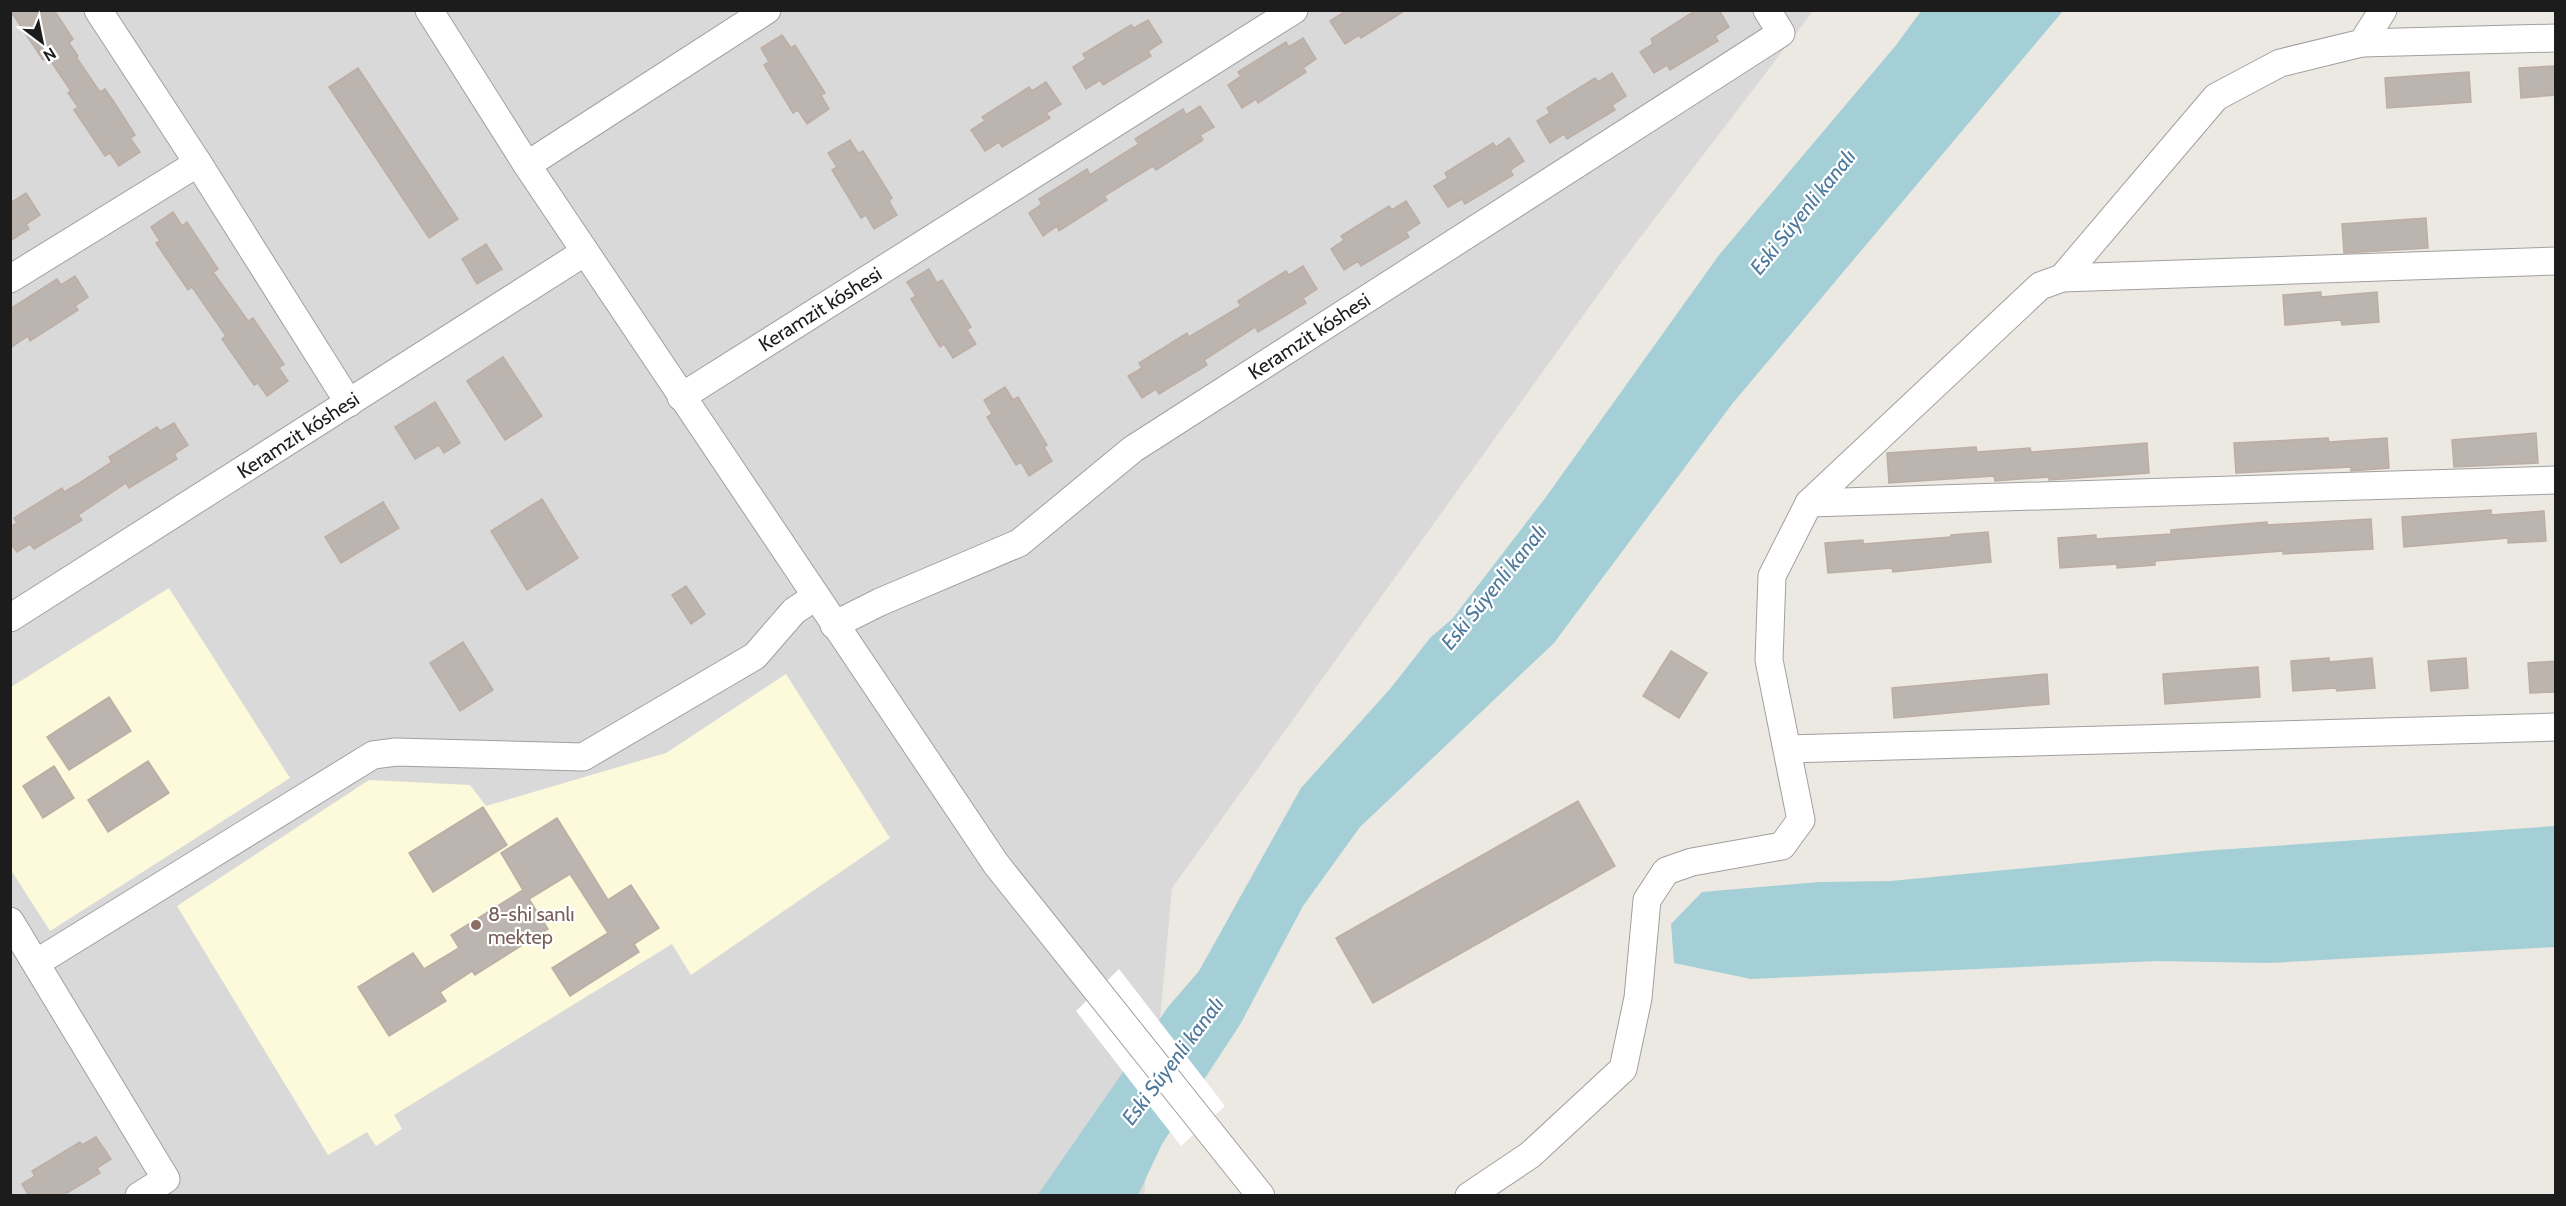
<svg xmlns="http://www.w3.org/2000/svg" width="2566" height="1206" viewBox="0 0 2566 1206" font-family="Cabin,sans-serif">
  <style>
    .residential { fill: #dad9d9 }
    .education { fill: #fcfadb }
    .water { fill: #a5cfd7 }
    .pier { fill: #fff }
    .building { fill: #bcb4af; stroke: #bdaea5; stroke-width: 1.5 }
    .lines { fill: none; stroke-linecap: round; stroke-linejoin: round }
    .minor-casing { stroke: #a0a0a0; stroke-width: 29 }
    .minor { stroke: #fff; stroke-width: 27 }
    .education-dot { fill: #8d6e63; stroke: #fff; stroke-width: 2 }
    .labels { text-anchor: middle; stroke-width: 4.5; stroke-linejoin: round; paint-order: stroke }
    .street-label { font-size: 20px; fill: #1c1c1c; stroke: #fff }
    .education-label { font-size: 20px; fill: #785e54; stroke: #fff; text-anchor: start }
    .water-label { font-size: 21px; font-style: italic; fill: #4d799c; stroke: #fff }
  </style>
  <rect width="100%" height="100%" fill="#ece8e2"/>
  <polygon class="residential" points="10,11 1813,11 1623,260 1172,888 1144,1196 11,1195"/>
  <g class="education">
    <polygon points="169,588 290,778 50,931 11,870 11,687"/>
    <polygon points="786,674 890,838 691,975 672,944 394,1115 402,1129 376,1146 367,1132 328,1155 177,906 369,780 470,785 486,806 666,753"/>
  </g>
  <g class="water">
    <polygon points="1921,11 2063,11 1732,404 1554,643 1360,827 1303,906 1241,1023 1162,1144 1138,1195 1037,1196 1168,1007 1199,971 1301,788 1390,689 1430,638 1453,618 1546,497 1719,255 1897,44"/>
    <polygon points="2555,826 2555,947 2269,963 2157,961 1751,979 1674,963 1671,924 1702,892 1819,882 1891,881 2202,851"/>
  </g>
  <polygon class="pier" points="1119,969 1225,1106 1181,1146 1076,1011"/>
  <g class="building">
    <polygon points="10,10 54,10 73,39 69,43 78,56 76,57 100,92 105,89 116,105 135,135 130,138 140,152 119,166 110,153 105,156 74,110 78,107 68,93 71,91 48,57 43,60"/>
    <polygon points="1347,10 1406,10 1361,38 1359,35 1345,44 1330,21"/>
    <polygon points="1696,10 1719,10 1729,27 1715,36 1718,41 1701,51 1670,70 1667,65 1654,73 1640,52 1653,44 1651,39"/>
    <polygon points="1148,20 1162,42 1148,51 1151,56 1103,85 1100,80 1086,89 1073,67 1086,59 1083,54 1131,25 1134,28"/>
    <polygon points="782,35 791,48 795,45 825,93 821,95 829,109 807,124 798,110 793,113 764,65 769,62 761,48"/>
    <polygon points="1303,38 1316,59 1303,68 1306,72 1258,103 1256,99 1242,108 1228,85 1241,76 1238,72 1286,42 1289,47"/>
    <polygon points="2556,66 2556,95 2521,98 2519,68"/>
    <polygon points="358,68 458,219 429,238 329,87"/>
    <polygon points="2469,72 2471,102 2387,108 2385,78"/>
    <polygon points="1612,73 1626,96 1612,105 1615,110 1567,139 1564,134 1550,143 1537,121 1550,113 1547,108 1595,78 1598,82"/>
    <polygon points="1046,82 1061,104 1046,113 1050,118 1002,147 999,142 985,151 971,130 985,121 982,117 1029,87 1032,91"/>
    <polygon points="1200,106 1214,127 1200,135 1203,140 1156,170 1153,166 1104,196 1107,200 1059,231 1057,226 1043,236 1029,213 1042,204 1039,199 1087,169 1090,175 1104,166 1139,144 1135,139 1183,109 1186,115"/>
    <polygon points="1509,138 1524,161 1510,170 1513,175 1465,204 1462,199 1448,207 1434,186 1448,178 1445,173 1493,143 1496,147"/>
    <polygon points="850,140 858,153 863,151 892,198 889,201 897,215 874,229 866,215 861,218 832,170 837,167 828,153"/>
    <polygon points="26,193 40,215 26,224 29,229 10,241 10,199 12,202"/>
    <polygon points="1406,201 1420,223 1406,232 1409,237 1361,266 1358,261 1344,270 1331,249 1344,240 1341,236 1389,206 1392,210"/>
    <polygon points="173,212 182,226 187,222 218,269 213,272 248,321 253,318 284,364 279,368 288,381 267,396 258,383 254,385 222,339 226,336 217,323 192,287 188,290 156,243 160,241 151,227"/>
    <polygon points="2426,218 2428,248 2344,253 2342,224"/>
    <polygon points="486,244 502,269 477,284 462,259"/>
    <polygon points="1303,266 1317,289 1303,298 1306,303 1258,332 1255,327 1204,360 1207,365 1159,394 1156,389 1142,398 1128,376 1142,368 1139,363 1187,333 1189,337 1241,306 1238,301 1286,271 1289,275"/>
    <polygon points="929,269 937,283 942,280 971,327 967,330 976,344 953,358 944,344 940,347 911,299 916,296 907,282"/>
    <polygon points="75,276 88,297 75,306 78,310 30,341 28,336 10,348 10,309 57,279 61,285"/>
    <polygon points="2321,292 2321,297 2377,292 2379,322 2342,325 2341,320 2285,325 2283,295"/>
    <polygon points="503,357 542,416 505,440 467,381"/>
    <polygon points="1005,387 1013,400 1018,397 1047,445 1044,447 1052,461 1029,476 1021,462 1016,465 987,417 992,414 984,400"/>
    <polygon points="435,402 460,443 444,453 439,445 415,459 395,427"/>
    <polygon points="174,423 188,445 174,454 177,459 129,488 126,483 78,515 82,520 34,549 30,544 17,552 10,543 10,527 17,523 14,518 62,488 64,492 78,484 112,462 109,457 157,427 160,431"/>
    <polygon points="2536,433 2538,463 2454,467 2452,440"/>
    <polygon points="2328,438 2329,442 2387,438 2389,468 2351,471 2351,467 2236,473 2234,443"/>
    <polygon points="2147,443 2149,473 2063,479 2049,480 2049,477 1995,481 1994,476 1889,483 1887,453 1976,447 1977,452 2030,448 2031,452"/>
    <polygon points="542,499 578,558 527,590 491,531"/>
    <polygon points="383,502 399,528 341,563 325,537"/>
    <polygon points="2491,510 2491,515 2544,511 2546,541 2508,543 2508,538 2404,547 2402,517"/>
    <polygon points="2371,519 2373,549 2283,554 2283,551 2155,561 2155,565 2117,568 2117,564 2060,568 2058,538 2096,535 2096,539 2171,534 2171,530 2267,522 2267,525"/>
    <polygon points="1988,532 1991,562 1893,572 1892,568 1828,573 1825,543 1863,540 1863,544 1951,537 1951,535"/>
    <polygon points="686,586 705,614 691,624 672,595"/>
    <polygon points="463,642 493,690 460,711 430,663"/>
    <polygon points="1671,651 1707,673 1679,718 1643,696"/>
    <polygon points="2329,658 2329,662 2372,658 2375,688 2337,691 2336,688 2293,691 2291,661"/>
    <polygon points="2466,658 2468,688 2431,691 2428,661"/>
    <polygon points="2556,661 2556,692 2530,693 2528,663"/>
    <polygon points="2258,667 2260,697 2165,704 2163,674"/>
    <polygon points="2047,674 2049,704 1894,718 1892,688"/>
    <polygon points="109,697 131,731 69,770 47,737"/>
    <polygon points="148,761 169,793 108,832 88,800"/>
    <polygon points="54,766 74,798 43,818 23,786"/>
    <polygon points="1578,801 1615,866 1373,1003 1336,938"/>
    <polygon points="483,807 507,845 433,892 409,853"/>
    <polygon points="557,818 608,900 631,885 659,928 634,944 639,952 570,996 552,968 608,933 570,874 529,899 548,929 475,975 472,971 440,992 446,1001 389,1036 358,987 413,953 424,969 459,948 451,935 523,890 501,853"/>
    <polygon points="96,1137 111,1159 97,1168 100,1173 62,1196 29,1196 22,1184 35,1176 32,1171 80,1142 82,1145"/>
  </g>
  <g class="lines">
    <g class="minor-casing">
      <g id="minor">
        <polyline points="98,10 198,163 349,403"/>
        <polyline points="429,10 527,165 996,864 1261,1196"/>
        <polyline points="2362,43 2556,38"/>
        <polyline points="527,165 767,10"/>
        <polyline points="2062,278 2556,261"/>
        <polyline points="10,279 198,163"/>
        <polyline points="681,397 1294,10"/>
        <polyline points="1809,503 2556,480"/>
        <polyline points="10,618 585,252"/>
        <polyline points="834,625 880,602 1019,543 1133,449 1781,33 1767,10"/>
        <polyline points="1788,749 2556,727"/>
        <polyline points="10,921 166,1179 139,1196"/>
        <polyline points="36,963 373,755 396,752 583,757 755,656 794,611 815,597"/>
        <polyline points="1469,1196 1530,1155 1623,1069 1638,998 1647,900 1666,871 1692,862 1782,846 1801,820 1769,660 1772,576 1809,503 2040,286 2062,278 2216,97 2280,63 2362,43 2383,10"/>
      </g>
    </g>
    <use href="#minor" class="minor"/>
  </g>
  <circle class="education-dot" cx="476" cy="925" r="6"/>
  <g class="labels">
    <g class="street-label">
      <text transform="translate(820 309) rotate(-32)" y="7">Keramzit kóshesi</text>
      <text transform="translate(1309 336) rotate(-33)" y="7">Keramzit kóshesi</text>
      <text transform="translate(298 435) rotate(-33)" y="7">Keramzit kóshesi</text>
    </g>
    <g class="education-label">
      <text x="488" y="921">8-shi sanlı<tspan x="488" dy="23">mektep</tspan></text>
    </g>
    <g class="water-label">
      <text transform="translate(1803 212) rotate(-51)" y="7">Eski Súyenli kanalı</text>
      <text transform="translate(1494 587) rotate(-51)" y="7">Eski Súyenli kanalı</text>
      <text transform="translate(1173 1061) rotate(-53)" y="7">Eski Súyenli kanalı</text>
    </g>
  </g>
  <rect width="2566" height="1206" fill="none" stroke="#1c1c1c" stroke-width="24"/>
  <g transform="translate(42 42) rotate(148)" stroke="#ffffff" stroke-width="4.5" paint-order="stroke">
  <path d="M0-4.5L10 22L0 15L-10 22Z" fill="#1c1c1c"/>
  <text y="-9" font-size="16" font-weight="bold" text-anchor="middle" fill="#1c1c1c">N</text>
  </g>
</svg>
